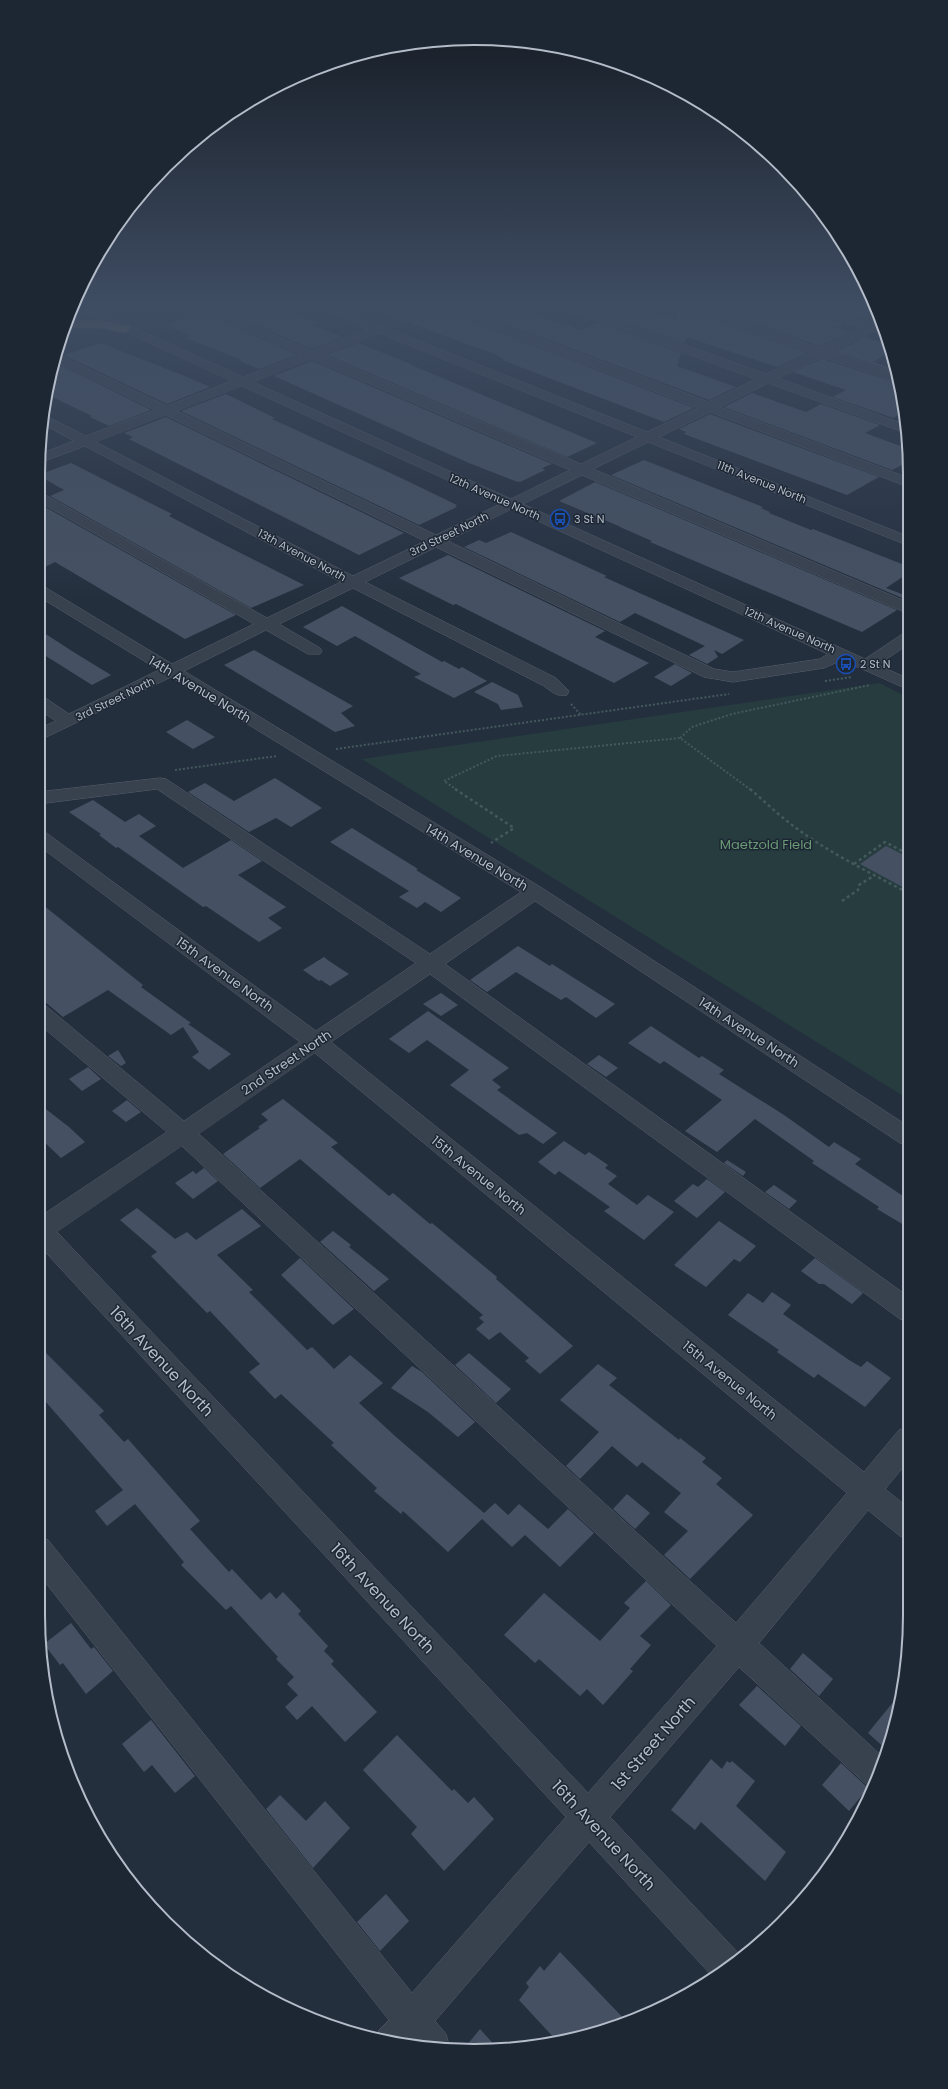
<svg xmlns="http://www.w3.org/2000/svg" width="948" height="2089" viewBox="0 0 948 2089" font-family="Poppins,sans-serif">
  <style>
    .green { fill: #263c3f }
    .building { fill: #455162 }
    .lines { fill: none; stroke-linecap: round; stroke-linejoin: round }
    .minor-casing { stroke: #565f6c; stroke-width: 1 }
    .highway-casing { stroke: #434c59; stroke-width: 1 }
    .path-far1 { stroke: #44595c; stroke-width: 2; stroke-dasharray: 2 2; stroke-linecap: butt }
    .path { stroke: #44595c; stroke-width: 2.5; stroke-dasharray: 3 3; stroke-linecap: butt }
    .minor { fill: #38414e; fill-rule: evenodd }
    .highway { fill: #746855; fill-rule: evenodd }
    .labels { text-anchor: middle; stroke-width: 3; stroke-linejoin: round; paint-order: stroke }
    .far-street-label { font-size: 11px; fill: #b4bcc9; stroke: #1d2633 }
    .far-poi-label { font-size: 11px; fill: #b4bcc9; stroke: #1d2633; text-anchor: start }
    .street-label { font-size: 13px; fill: #b4bcc9; stroke: #1d2633 }
    .park-label { font-size: 13px; fill: #6b9a76; stroke: #1d2633 }
    .near-street-label { font-size: 16px; fill: #b4bcc9; stroke: #1d2633 }
    .rim { fill: none; stroke: #b4bcc9; stroke-width: 2 }
  </style>
  <rect width="100%" height="100%" fill="#242f3e"/>
  <polygon class="green" points="879,683 907,697 908,1099 362,759"/>
  <g class="building">
    <polygon points="219,309 231,309 247,316 266,309 281,309 317,323 312,325 343,337 312,349"/>
    <polygon points="377,309 416,309 394,318 377,311"/>
    <polygon points="439,309 444,309 446,312 694,408 664,422 502,360 504,359 498,357 500,356 409,323 437,312"/>
    <polygon points="467,309 524,309 581,330 598,323 681,353 677,366 736,387 709,400"/>
    <polygon points="630,309 645,309 677,320 678,309 687,309 690,312 807,353 777,367 687,337 684,343 611,317"/>
    <polygon points="711,309 809,309 812,312 844,324 836,328 850,332 820,346"/>
    <polygon points="833,309 876,309 858,317"/>
    <polygon points="202,312 297,355 259,369 240,361 242,360 186,338 191,336 167,325"/>
    <polygon points="865,337 887,344 889,353 873,362 892,368 890,370 836,352"/>
    <polygon points="101,343 187,377 210,387 167,404 64,355"/>
    <polygon points="358,343 411,364 409,364 597,443 567,457 327,355"/>
    <polygon points="822,359 897,383 905,412 893,418 833,397 846,390 793,372"/>
    <polygon points="312,361 552,464 542,468 545,470 520,482 515,481 469,463 274,376"/>
    <polygon points="62,366 151,410 109,426 90,417 92,416 46,394 52,370"/>
    <polygon points="752,393 806,412 821,404 880,425 865,433 906,448 906,463 892,470 724,407"/>
    <polygon points="226,394 275,418 272,419 399,477 457,505 455,506 457,507 419,525 181,411"/>
    <polygon points="710,414 879,477 847,495 684,434 686,432 679,429"/>
    <polygon points="166,417 404,533 359,555 129,439 133,437 124,433"/>
    <polygon points="644,460 763,507 761,508 770,512 769,513 811,530 813,529 907,566 907,574 886,588 907,596 907,600 611,475"/>
    <polygon points="71,463 172,514 169,516 213,539 304,585 251,608 50,496 64,490 38,475"/>
    <polygon points="595,482 897,610 862,632 650,542 652,541 620,527 621,527 559,501"/>
    <polygon points="38,503 236,615 185,639 55,562 47,566 38,563"/>
    <polygon points="511,532 607,576 604,577 744,640 722,654 714,650 718,657 707,664 689,655 705,646 635,613 620,622 464,547 479,540 486,543"/>
    <polygon points="448,555 605,631 595,637 649,663 614,683 456,604 453,605 399,578"/>
    <polygon points="342,606 442,662 444,661 459,669 462,667 487,681 454,698 414,677 421,674 355,636 337,646 303,627"/>
    <polygon points="38,629 75,653 111,675 92,685 38,651"/>
    <polygon points="254,650 353,706 341,713 355,726 335,732 224,665"/>
    <polygon points="675,664 692,673 671,686 654,677"/>
    <polygon points="492,682 518,695 523,707 501,710 498,704 474,692"/>
    <polygon points="187,720 215,737 193,749 166,732"/>
    <polygon points="275,778 322,808 291,827 276,818 249,832 188,792 205,783 234,801"/>
    <polygon points="93,800 125,822 139,814 156,826 139,836 183,868 231,840 262,861 238,875 286,907 268,918 282,928 259,942 206,906 203,907 118,847 116,848 99,835 101,834 69,812"/>
    <polygon points="352,828 418,869 416,870 461,898 441,912 425,902 417,908 399,897 409,891 330,842"/>
    <polygon points="886,846 908,857 908,890 860,864"/>
    <polygon points="38,901 143,985 141,987 191,1023 188,1024 231,1054 209,1070 192,1057 199,1052 183,1027 171,1035 108,990 63,1017 38,996"/>
    <polygon points="518,946 550,966 552,964 615,1004 596,1018 566,997 561,1000 516,972 487,992 470,980"/>
    <polygon points="324,957 329,961 349,974 330,986 321,980 319,981 303,970"/>
    <polygon points="441,993 458,1005 441,1016 423,1004"/>
    <polygon points="428,1011 509,1068 492,1080 501,1087 497,1090 557,1133 543,1144 527,1133 519,1135 450,1085 469,1070 427,1040 409,1053 389,1039"/>
    <polygon points="651,1026 699,1058 702,1056 724,1070 719,1074 784,1115 829,1147 834,1142 861,1159 855,1164 909,1200 909,1228 877,1209 879,1207 812,1163 814,1161 755,1119 717,1152 685,1131 722,1100 664,1061 660,1064 628,1043"/>
    <polygon points="118,1050 126,1063 121,1066 108,1056"/>
    <polygon points="599,1055 618,1068 606,1077 587,1064"/>
    <polygon points="88,1067 101,1079 82,1091 69,1079"/>
    <polygon points="283,1099 338,1143 331,1147 389,1196 393,1193 430,1224 432,1223 497,1277 496,1279 573,1346 540,1374 525,1361 529,1358 500,1332 489,1340 476,1329 484,1322 479,1318 483,1315 300,1159 260,1188 223,1154 260,1128 258,1127 268,1120 261,1114"/>
    <polygon points="127,1100 141,1112 126,1122 112,1111"/>
    <polygon points="38,1103 69,1127 85,1142 61,1158 38,1136"/>
    <polygon points="564,1141 585,1155 589,1152 608,1165 605,1168 617,1176 608,1184 637,1205 648,1195 674,1212 644,1240 604,1211 610,1207 559,1171 555,1175 538,1162"/>
    <polygon points="727,1160 746,1172 743,1176 724,1163"/>
    <polygon points="204,1168 218,1181 193,1199 175,1183 193,1171 196,1174"/>
    <polygon points="707,1179 725,1192 697,1218 674,1201 693,1184 698,1187"/>
    <polygon points="774,1185 797,1201 789,1209 765,1192"/>
    <polygon points="137,1208 175,1239 187,1232 196,1240 242,1209 261,1226 217,1255 253,1290 249,1292 307,1350 312,1347 334,1369 350,1355 383,1383 359,1403 395,1436 484,1513 495,1503 508,1515 519,1504 548,1529 568,1509 594,1533 560,1567 525,1535 512,1547 482,1519 448,1552 403,1511 401,1514 374,1491 377,1488 331,1445 334,1443 281,1394 275,1399 249,1372 260,1364 210,1311 207,1313 151,1256 157,1252 120,1220"/>
    <polygon points="719,1221 756,1246 740,1262 734,1259 706,1287 674,1265"/>
    <polygon points="333,1231 351,1245 349,1247 389,1279 374,1291 320,1242"/>
    <polygon points="300,1258 354,1309 333,1325 281,1275"/>
    <polygon points="815,1258 863,1293 852,1304 824,1284 819,1284 801,1271"/>
    <polygon points="772,1292 791,1305 783,1314 849,1360 861,1367 867,1361 891,1378 865,1407 818,1374 814,1378 777,1352 779,1350 728,1315 748,1293 763,1303"/>
    <polygon points="38,1345 104,1411 99,1415 124,1442 128,1439 200,1521 190,1529 229,1572 232,1569 261,1600 270,1592 276,1599 283,1592 301,1611 298,1614 328,1646 324,1651 334,1661 331,1664 377,1712 345,1742 312,1706 297,1720 285,1707 298,1695 287,1684 294,1677 276,1659 278,1657 231,1606 226,1610 181,1565 184,1562 135,1504 107,1526 95,1511 123,1490 38,1393"/>
    <polygon points="469,1353 511,1389 496,1403 455,1365"/>
    <polygon points="598,1364 617,1378 609,1385 679,1440 680,1438 706,1458 702,1462 722,1478 716,1484 753,1515 690,1579 664,1555 688,1531 664,1512 681,1493 642,1462 637,1467 612,1446 580,1479 566,1466 599,1432 560,1400"/>
    <polygon points="412,1366 422,1372 475,1422 458,1437 428,1412 391,1388"/>
    <polygon points="627,1494 650,1513 635,1529 613,1509"/>
    <polygon points="646,1581 671,1605 640,1636 651,1645 630,1669 633,1671 603,1705 587,1689 580,1696 539,1659 535,1663 504,1635 544,1593 600,1641 630,1608 624,1603"/>
    <polygon points="71,1623 91,1649 94,1647 113,1671 86,1694 63,1663 60,1665 44,1644"/>
    <polygon points="803,1653 833,1679 819,1696 790,1669"/>
    <polygon points="757,1686 801,1726 785,1746 739,1705"/>
    <polygon points="903,1690 902,1700 887,1750 868,1733"/>
    <polygon points="151,1720 195,1776 175,1793 152,1765 144,1772 122,1744"/>
    <polygon points="397,1735 452,1791 454,1789 468,1803 474,1797 494,1819 444,1871 411,1834 417,1827 363,1770"/>
    <polygon points="711,1759 722,1769 727,1761 730,1763 732,1761 755,1781 736,1806 786,1852 765,1881 701,1822 695,1830 671,1810"/>
    <polygon points="841,1763 868,1788 849,1811 822,1785"/>
    <polygon points="280,1795 306,1821 325,1801 350,1828 313,1868 266,1809"/>
    <polygon points="386,1894 409,1921 380,1951 357,1922"/>
    <polygon points="560,1952 627,2022 614,2028 557,2041 519,2000 529,1987 526,1983 540,1966 544,1971"/>
    <polygon points="480,2029 498,2049 463,2050"/>
  </g>
  <g class="lines">
    <g class="minor-casing">
      <path id="minor" d="M77,309H93L243,377L301,355L198,309H214L312,351L368,329L322,309H339L379,325L421,309H438L436,311L389,329L647,432L698,408L447,311L445,309H462L709,402L756,379L570,311L568,309H585L766,374L811,353L690,311L688,309H706L820,348L862,328L812,311L810,309H828L872,323L880,320L882,332L873,331L832,352L895,373L897,382L822,357L778,378L906,425V433L768,383L720,407L906,477V486L710,412L659,437L907,536V545L648,442L593,469L907,602V613L582,475L523,504L865,659L901,635L907,633V645L878,665L907,678V689L842,660L824,668L733,682L704,677L436,547L365,582L556,678L569,691L567,695C557,697 552,692 544,686L353,588L279,624L320,648L322,651L320,654H308L266,630L184,671L542,888L908,1126V1146L900,1143L535,901L445,964L909,1297V1322L900,1319L430,974L331,1042L864,1472L899,1430L909,1427L910,1459L885,1489L910,1509V1540L900,1536L868,1510L759,1643L884,1758L873,1789L868,1786L739,1667L610,1817L741,1956L742,1958L740,1961L714,1978L589,1842L435,2021L446,2034L450,2049L389,2043L376,2039L379,2030L389,2020L38,1573V1536L48,1540L412,1993L566,1817L38,1244V1218L167,1132L38,1023V1004L46,1006L184,1121L300,1042L38,845V830L45,832L316,1031L416,963L157,789L38,804V792L160,778L166,779L430,954L521,892L171,677L38,741V729L56,721L38,709V696L44,697L69,714L159,670L38,596V584L43,586L172,664L254,624L38,501V491L267,618L341,582L85,446L39,463L40,454L74,441L43,424L44,415L86,436L155,410L55,361L57,354L167,406L231,381ZM379,333L637,437L581,464L323,355ZM312,359L570,470L511,499L253,382ZM242,386L500,504L436,535L177,411ZM166,415L425,541L353,576L96,442ZM512,509L828,654L820,659L733,672L714,669L448,541ZM315,1053L847,1493L736,1623L199,1134ZM182,1146L717,1646L588,1793L57,1232Z"/>
    </g>
    <g class="highway-casing">
      <polygon id="highway" points="99,320 129,326 131,329 125,333 99,328 65,328 67,321"/>
    </g>
    <g class="path-far1">
      <polyline points="825,681 852,677"/>
      <polyline points="571,704 581,715"/>
      <polyline points="680,738 692,727 732,714 870,685"/>
      <polyline points="336,749 729,694"/>
      <polyline points="175,770 277,756"/>
      <polyline points="457,790 444,781 497,756 680,738 751,790"/>
    </g>
    <g class="path">
      <polyline points="455,789 514,828 491,843"/>
      <path d="M750,789C762,799 774,811 787,821C823,850 867,871 908,893"/>
      <polyline points="854,864 885,842 908,854"/>
      <polyline points="842,901 858,890 859,885 875,875"/>
    </g>
    <use href="#minor" class="minor"/>
    <use href="#highway" class="highway"/>
  </g>
  <linearGradient id="sky" x2="0" y2="1"><stop stop-color="#141a22"/><stop offset="0.51" stop-color="#3f4d63"/><stop offset="1" stop-color="#3f4d63" stop-opacity="0"/></linearGradient>
  <rect width="948" height="602" fill="url(#sky)"/>
  <defs>
    <g id="bus-ring" transform="scale(1)"><circle r="9.5" fill="#1d2633" stroke="#1a4fb4" stroke-width="1.5"/><path d="M-5-6H5V4H4V6H2V4H-2V6H-4V4H-5ZM-3.5-4V0h7V-4ZM-3.5 1.2v1.5H-2V1.2ZM2 1.2v1.5H3.5V1.2Z" fill="#1a4fb4"/></g>
  </defs>
  <g fill-rule="evenodd">
    <use href="#bus-ring" x="560" y="519"/>
    <use href="#bus-ring" x="846" y="664"/>
  </g>
  <g class="labels">
    <g class="far-street-label">
      <text transform="translate(762 482) rotate(22)" y="4">11th Avenue North</text>
      <text transform="translate(495 497) rotate(24)" y="4">12th Avenue North</text>
      <text transform="translate(449 534) rotate(-26)" y="4">3rd Street North</text>
      <text transform="translate(302 555) rotate(28)" y="4">13th Avenue North</text>
      <text transform="translate(790 630) rotate(24)" y="4">12th Avenue North</text>
      <text transform="translate(115 699) rotate(-26)" y="4">3rd Street North</text>
    </g>
    <g class="far-poi-label">
      <text x="574" y="523">3 St N</text>
      <text x="860" y="668">2 St N</text>
    </g>
    <g class="street-label">
      <text transform="translate(200 689) rotate(31)" y="5">14th Avenue North</text>
      <text transform="translate(477 857) rotate(31)" y="5">14th Avenue North</text>
      <text transform="translate(225 974) rotate(36)" y="5">15th Avenue North</text>
      <text transform="translate(749 1032) rotate(33)" y="5">14th Avenue North</text>
      <text transform="translate(286 1062) rotate(-34)" y="5">2nd Street North</text>
      <text transform="translate(479 1175) rotate(39)" y="5">15th Avenue North</text>
      <text transform="translate(730 1380) rotate(39)" y="5">15th Avenue North</text>
    </g>
    <g class="park-label">
      <text x="766" y="849">Maetzold Field</text>
    </g>
    <g class="near-street-label">
      <text transform="translate(162 1361) rotate(47)" y="6">16th Avenue North</text>
      <text transform="translate(383 1598) rotate(47)" y="6">16th Avenue North</text>
      <text transform="translate(653 1743) rotate(-49)" y="6">1st Street North</text>
      <text transform="translate(604 1835) rotate(47)" y="6">16th Avenue North</text>
    </g>
  </g>
  <path d="M0 0H948V2089H0ZM474 45H474A429 429 0 0 1 903 474V1615A429 429 0 0 1 474 2044H474A429 429 0 0 1 45 1615V474A429 429 0 0 1 474 45Z" fill="#1d2633" fill-rule="evenodd"/>
  <path class="rim" d="M474 45H474A429 429 0 0 1 903 474V1615A429 429 0 0 1 474 2044H474A429 429 0 0 1 45 1615V474A429 429 0 0 1 474 45Z"/>
</svg>
